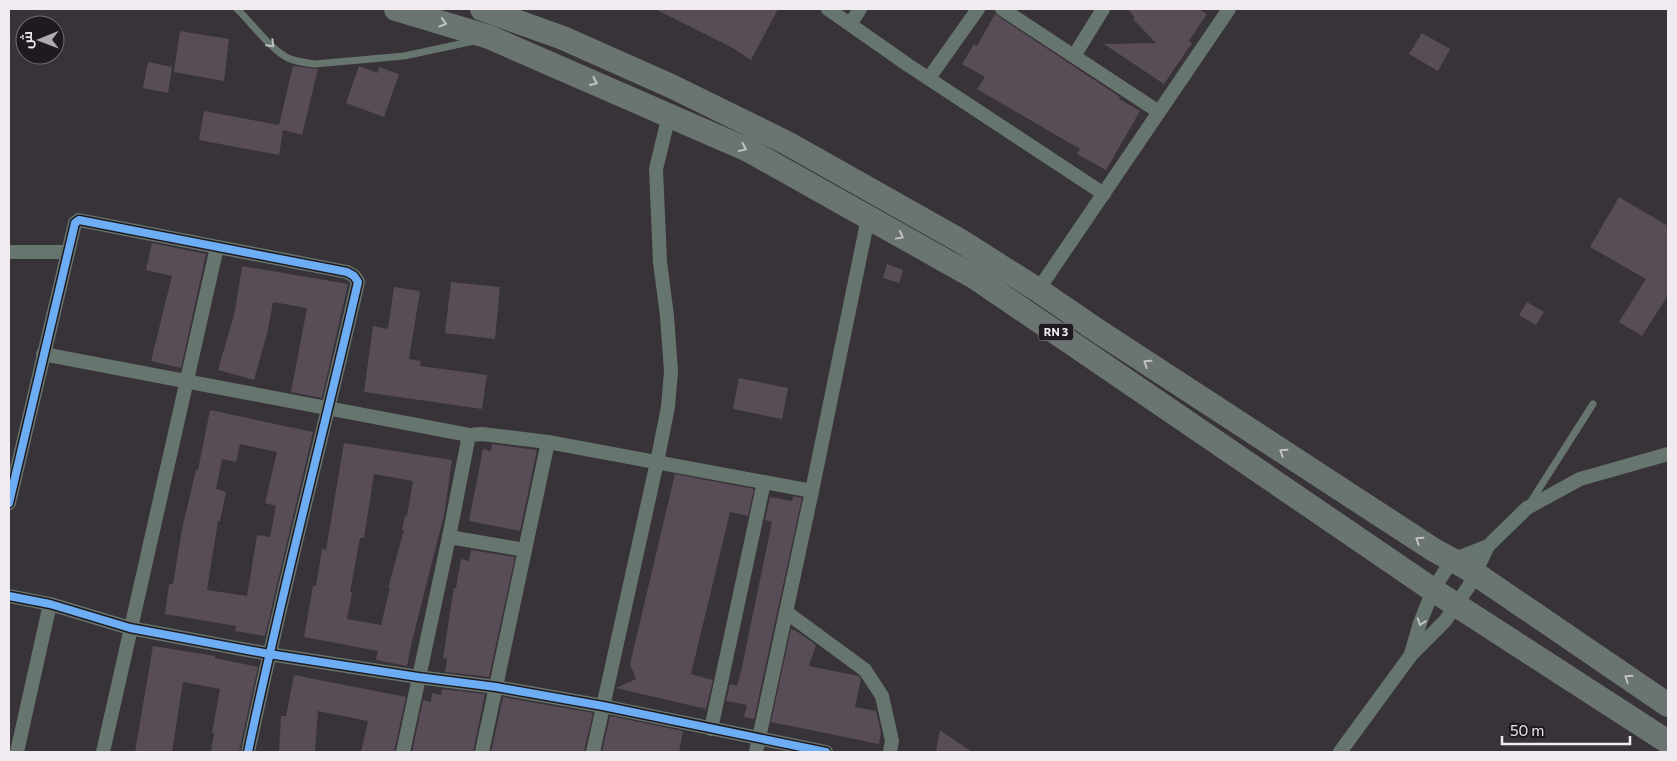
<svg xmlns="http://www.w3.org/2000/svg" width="1677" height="761" viewBox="0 0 1677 761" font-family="Commissioner,Cairo,sans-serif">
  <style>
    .building { fill: #584c57; fill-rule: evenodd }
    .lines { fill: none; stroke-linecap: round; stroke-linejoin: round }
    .service { stroke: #66756e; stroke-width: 7 }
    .minor { stroke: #66756e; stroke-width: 14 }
    .trunk { stroke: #6a7470; stroke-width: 24 }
    .cycleway-casing { stroke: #1f1a1f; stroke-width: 11 }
    .cycleway { stroke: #6dadf4; stroke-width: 8 }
    .oneway { stroke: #c2c1c4 }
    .oneway2 { stroke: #c0c1c3 }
    .labels { text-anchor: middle; stroke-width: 4; stroke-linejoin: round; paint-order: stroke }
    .shield { fill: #1f1a1f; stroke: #b2acb2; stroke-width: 1 }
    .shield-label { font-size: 11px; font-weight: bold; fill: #f1eaf1 }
  </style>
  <rect width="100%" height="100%" fill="#383338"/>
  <g class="building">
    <polygon points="655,9 778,9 751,60 731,47"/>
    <polygon points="1127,9 1199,9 1207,14 1189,41 1192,43 1164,84 1104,44 1156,43 1133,19 1135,17"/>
    <polygon points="995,14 1120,97 1119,99 1140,111 1106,170 1077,154 1080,149 977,89 985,77 962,64 974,44 977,46"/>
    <polygon points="180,31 229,39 224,81 174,72"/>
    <polygon points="1422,33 1450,49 1438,71 1409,54"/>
    <polygon points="148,62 172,67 168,93 143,88"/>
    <polygon points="293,66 318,69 302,135 283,130 279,155 199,140 204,111 279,125"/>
    <polygon points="359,66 377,73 379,67 399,74 384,117 346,103"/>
    <polygon points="1619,197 1668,226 1668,295 1642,336 1619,322 1646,279 1590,247"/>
    <polygon points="152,243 206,254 181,368 151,361 172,276 146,270"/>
    <polygon points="887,264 903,270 899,283 883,278"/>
    <polygon points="242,266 348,284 322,398 291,392 307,308 273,302 268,330 254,380 218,370 235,311"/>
    <polygon points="451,282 500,287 495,339 445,333"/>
    <polygon points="394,287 420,291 409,359 421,361 420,366 487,375 482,409 364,392 373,326 388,329"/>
    <polygon points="1527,302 1544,312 1536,325 1519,315"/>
    <polygon points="739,378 788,388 782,419 733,409"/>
    <path d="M210,410L313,432L265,636L235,631L236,626L165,614L169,584H173L182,529L196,470H198ZM240,444L277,452L265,503L276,506L270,537L257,535L247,596L207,590L218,521H220L226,492L216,489L222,459L236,462Z"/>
    <path d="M344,443L452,460L444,515L412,641L407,666L376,660L378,651L304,637L313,586H316L322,549L326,550ZM374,474L413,481L407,516L405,515L402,530H404L388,588H390L381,625L347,619L352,592H350L360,538H364Z"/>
    <polygon points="492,444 537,450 520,531 469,521 483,449 491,451"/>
    <polygon points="675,474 754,489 748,516 730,512 691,674 713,680 706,709 616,688 636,679 630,664"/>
    <polygon points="793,496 802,498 754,719 744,717 747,705 726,701 730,684 737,686 742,667 772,522 765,520 770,497 792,501"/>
    <polygon points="471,550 515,557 489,677 445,672 447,659 443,658 454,588 456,588 461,559 469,561"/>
    <polygon points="791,629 798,632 816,645 809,666 859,676 861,679 855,707 876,711 881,732 879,744 771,722"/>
    <polygon points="153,646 215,656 215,658 258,667 239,752 211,752 214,733 212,733 220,689 183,682 172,752 135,752"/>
    <polygon points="294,675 406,697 394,752 361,752 368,721 318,711 315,752 279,752 281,716 286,716"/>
    <polygon points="442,689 485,694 473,752 412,752 423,700 431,702 432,693 441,695"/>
    <polygon points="503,697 593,713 584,752 491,752"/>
    <polygon points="610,716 683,731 679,752 602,752"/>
    <polygon points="940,730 972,752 936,752"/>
  </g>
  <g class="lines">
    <g class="service">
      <path d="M237,9C251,22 271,50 288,58C297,62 306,63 315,64L404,56L474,41"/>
      <polyline points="1530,503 1593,404"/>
    </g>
    <g class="minor">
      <polyline points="828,9 908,65 1104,194"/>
      <polyline points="1002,9 1159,112"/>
      <polyline points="850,24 860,9"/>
      <polyline points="1074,56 1103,9"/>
      <polyline points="929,78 978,9"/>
      <polyline points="9,252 67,252"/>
      <polyline points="1038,290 1229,9"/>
      <polyline points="43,354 469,435"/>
      <path d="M9,503L75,223L79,220L347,272L354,276L358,282C322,439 281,595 248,752"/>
      <polyline points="449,537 525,550"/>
      <polyline points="9,596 50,604 130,628 269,654 418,677 496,687 603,706 826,752"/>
      <polyline points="786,612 865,670 882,696 892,741 890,752"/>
      <polyline points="1411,654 1420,623 1433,590 1452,560 1488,546"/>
      <polyline points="711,729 764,482"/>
      <polyline points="17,752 50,604"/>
      <polyline points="103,752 217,247"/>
      <polyline points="403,752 449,537 469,435 482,434 548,442 812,491"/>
      <polyline points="482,752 548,442"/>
      <polyline points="593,752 657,462 668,407 671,371 667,316 660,262 656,169 669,115"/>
      <polyline points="756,752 812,491 868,218"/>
      <polyline points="1340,752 1411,655 1445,621 1469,586 1488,546 1527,508 1580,479 1668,454"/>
    </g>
    <g class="trunk">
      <polyline points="396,9 489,37 748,150 976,278 1433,590 1668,742"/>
      <polyline points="482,9 563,38 671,86 787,143 959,240 1038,290 1098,331 1434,550 1467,568 1668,705"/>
    </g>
    <g class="cycleway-casing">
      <g id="cycleway">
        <path d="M9,503L75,223L79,220L347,272L354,276L358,282C322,439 281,595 248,752"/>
        <polyline points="9,596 50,604 130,628 269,654 418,677 496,687 603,706 826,752"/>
      </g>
    </g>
    <use href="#cycleway" class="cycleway"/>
  </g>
  <defs><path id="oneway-chevron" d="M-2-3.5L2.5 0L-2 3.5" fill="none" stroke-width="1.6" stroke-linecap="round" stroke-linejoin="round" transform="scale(1.25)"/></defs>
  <g class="oneway">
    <use href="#oneway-chevron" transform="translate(443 23) rotate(17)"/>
    <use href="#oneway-chevron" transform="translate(594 82) rotate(23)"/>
    <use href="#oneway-chevron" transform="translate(743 148) rotate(25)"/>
    <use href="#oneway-chevron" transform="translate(900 236) rotate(29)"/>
    <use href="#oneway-chevron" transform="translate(1147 363) rotate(-147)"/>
    <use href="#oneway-chevron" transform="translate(1283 452) rotate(-147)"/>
    <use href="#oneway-chevron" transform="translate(1419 540) rotate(-147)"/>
    <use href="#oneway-chevron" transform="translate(1628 678) rotate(-146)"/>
  </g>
  <g class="oneway2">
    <use href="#oneway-chevron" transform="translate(271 44) rotate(46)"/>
    <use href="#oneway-chevron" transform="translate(1421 622) rotate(109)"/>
  </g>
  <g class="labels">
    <rect class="shield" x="1038.5" y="323.5" width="35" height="17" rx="4"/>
    <g class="shield-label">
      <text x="1056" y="336">RN 3</text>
    </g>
  </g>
  <rect width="1677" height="761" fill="none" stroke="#f1eaf1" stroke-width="20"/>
  <g transform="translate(40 40) rotate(269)"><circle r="24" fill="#1f1a1f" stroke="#736d73"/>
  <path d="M0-4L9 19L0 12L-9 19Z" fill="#b0aab0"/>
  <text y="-8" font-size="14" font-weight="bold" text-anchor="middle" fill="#f1eaf1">ش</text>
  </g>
  <path d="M1502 736v8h128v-8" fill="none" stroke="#f1eaf1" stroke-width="2.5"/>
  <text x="1510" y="736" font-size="15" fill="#f1eaf1" stroke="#1f1a1f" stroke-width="4" paint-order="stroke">50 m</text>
</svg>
